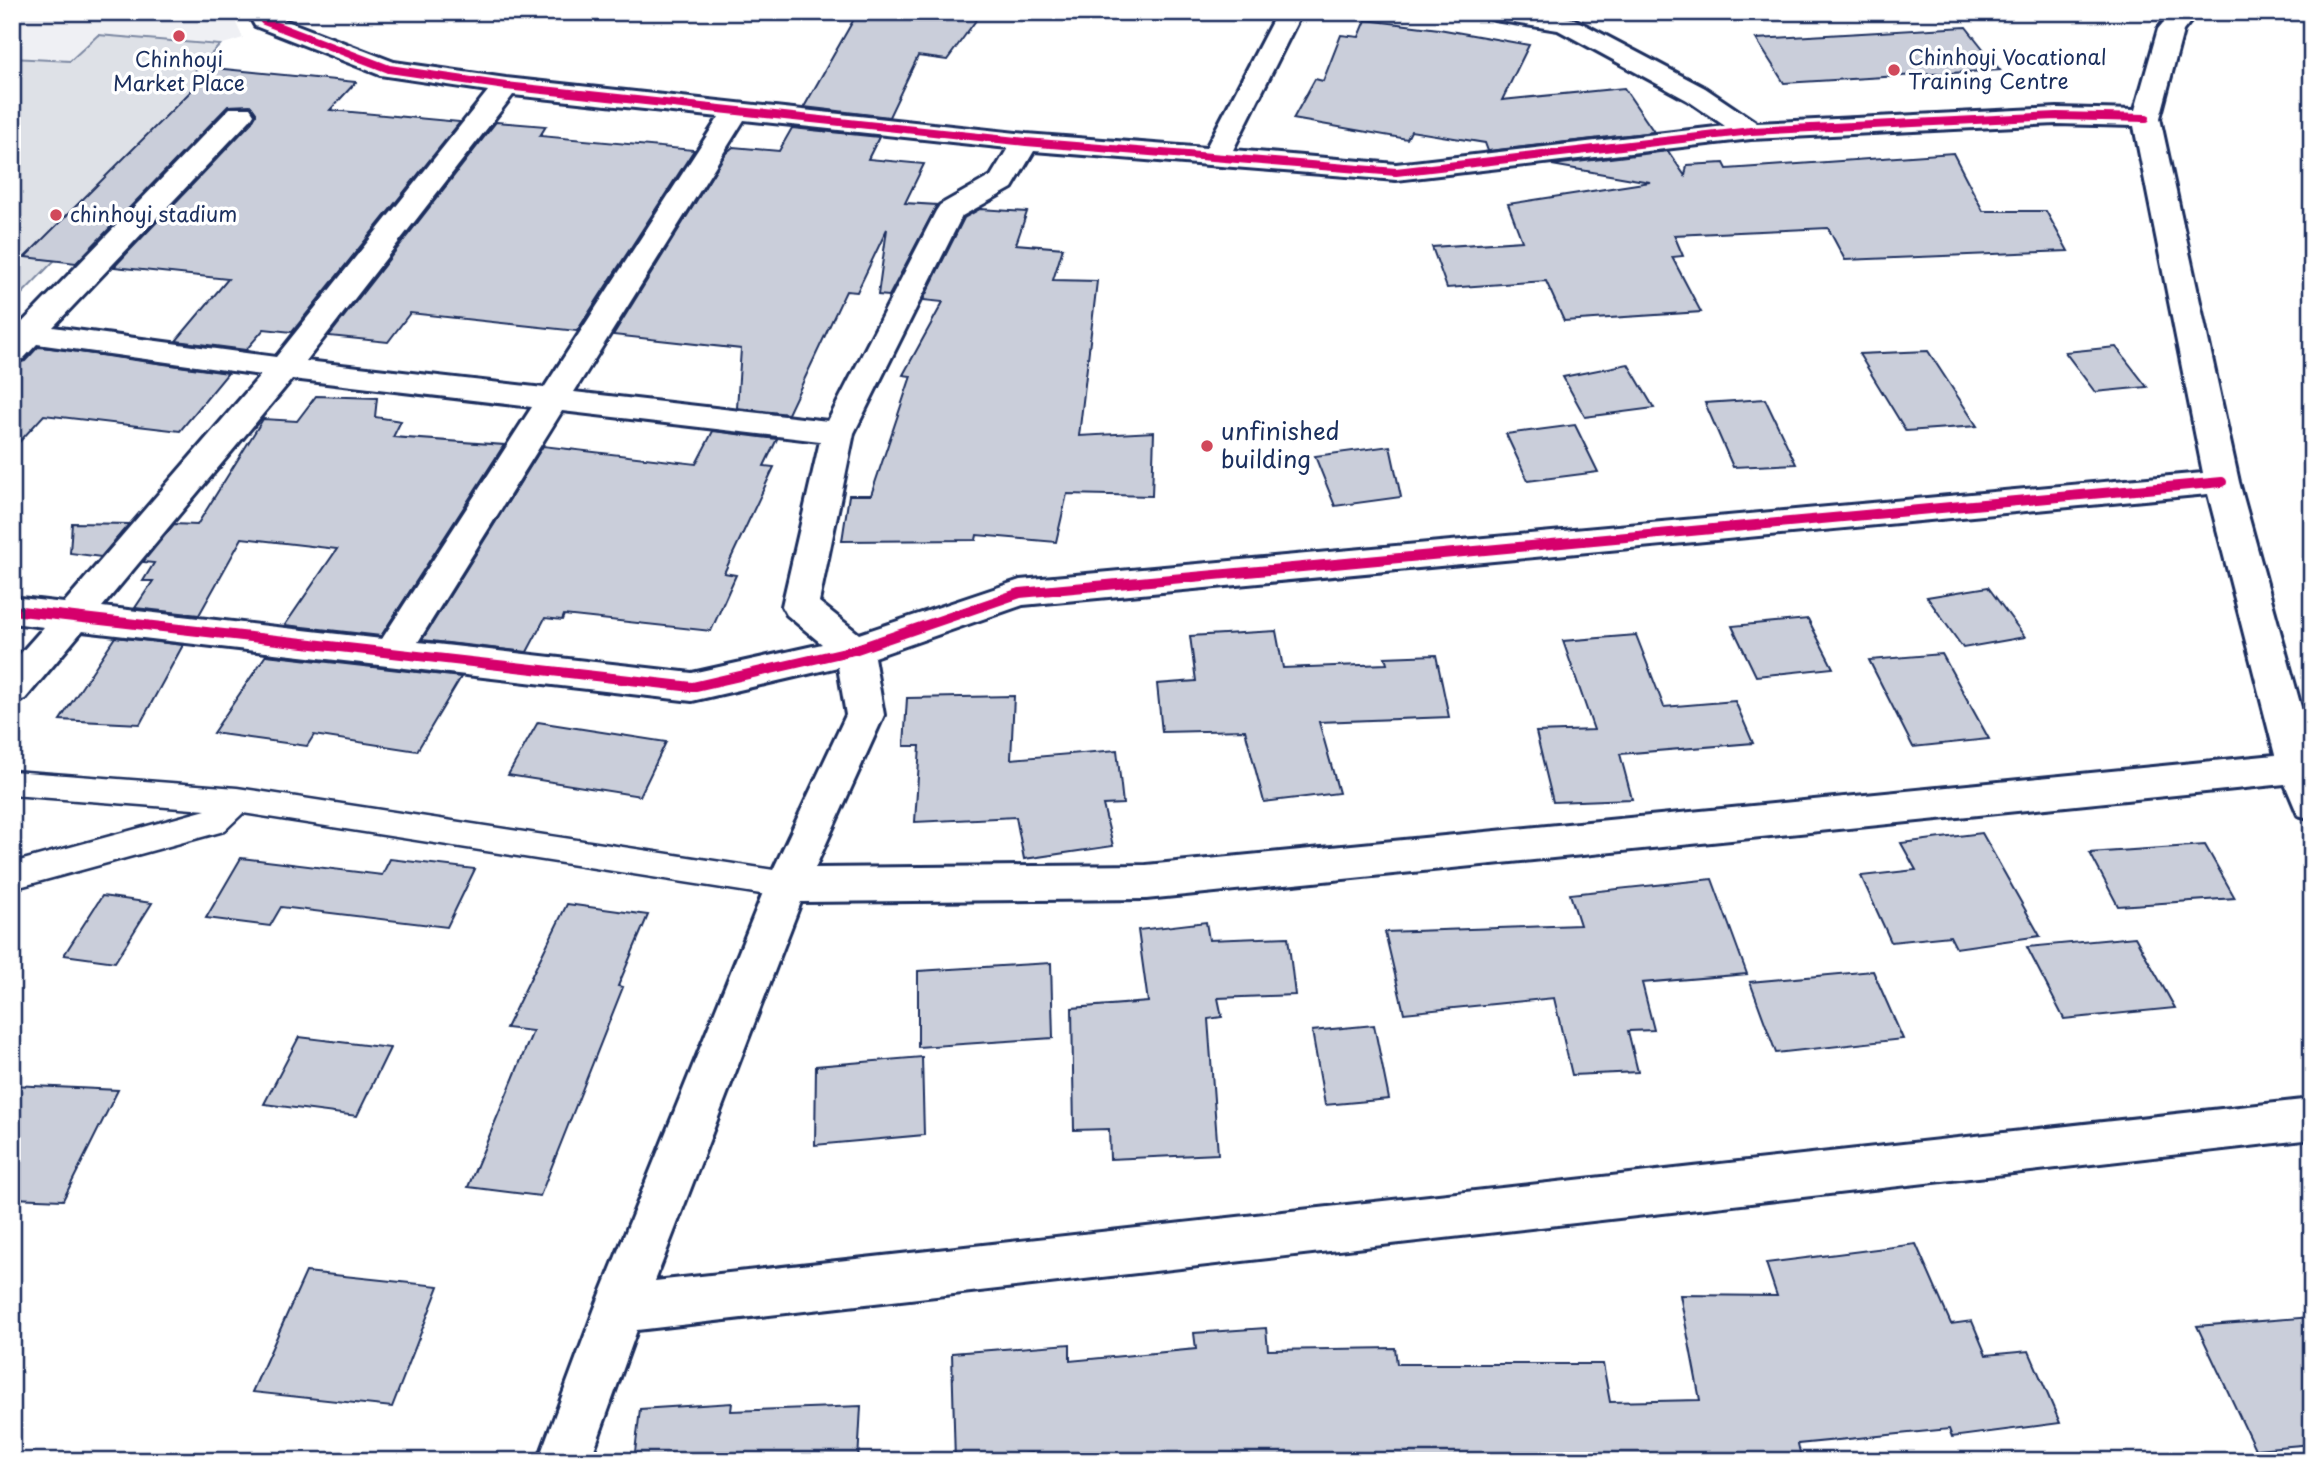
<svg xmlns="http://www.w3.org/2000/svg" width="2324" height="1473" viewBox="0 0 2324 1473" font-family="'Playpen Sans',sans-serif">
  <style>
    .built { fill: #eff0f4 }
    .green { fill: #dee1e7; stroke: #7c88a2; stroke-width: 2 }
    .building { fill: #caceda; stroke: #1b2f5e; stroke-width: 2 }
    .lines { fill: none; stroke-linecap: round; stroke-linejoin: round }
    .service-casing { stroke: #1b2f5e; stroke-width: 5 }
    .minor-casing { stroke: #1b2f5e; stroke-width: 6 }
    .service { fill: #fff; fill-rule: evenodd }
    .minor { fill: #fff; fill-rule: evenodd }
    .cycleway-far1-casing { stroke: #fff; stroke-width: 11 }
    .cycleway-casing { stroke: #fff; stroke-width: 14 }
    .cycleway-far1 { stroke: #d6006c; stroke-width: 8 }
    .cycleway { stroke: #d6006c; stroke-width: 10 }
    .poi-dot { fill: #d1495b; stroke: #fff; stroke-width: 2.5 }
    .labels { text-anchor: middle; stroke-width: 7; stroke-linejoin: round; paint-order: stroke }
    .far-poi-label { font-size: 21px; fill: #1b2f5e; stroke: #fff; text-anchor: start }
    .poi-label { font-size: 24px; fill: #1b2f5e; stroke: #fff; text-anchor: start }
  </style>
  <rect width="100%" height="100%" fill="#fff"/>
  <filter id="ink" filterUnits="userSpaceOnUse"><feTurbulence type="fractalNoise" baseFrequency=".0143" numOctaves="2"/><feDisplacementMap in="SourceGraphic" scale="14" xChannelSelector="R" yChannelSelector="G"/><feConvolveMatrix kernelMatrix="1 2 1 2 8 2 1 2 1" color-interpolation-filters="sRGB"/></filter>
  <g filter="url(#ink)">
    <polygon class="built" points="12,12 231,12 243,38 220,45 98,35 70,61 12,58"/>
    <polygon class="green" points="98,35 220,45 195,71 230,102 186,126 12,304 12,58 70,61"/>
    <g class="building">
      <polygon points="858,12 982,12 947,60 918,56 889,117 804,107"/>
      <polygon points="1366,20 1439,29 1529,45 1502,100 1624,88 1654,132 1488,151 1485,143 1411,131 1407,139 1293,119 1315,79 1323,81 1341,35 1359,37"/>
      <polygon points="1966,27 2000,70 1784,83 1756,39"/>
      <polygon points="214,68 356,82 330,110 460,122 292,332 264,329 246,350 176,341 228,279 114,267 252,122 256,113 250,105 228,106 76,263 25,257"/>
      <polygon points="496,122 546,126 540,136 694,150 577,331 410,313 388,342 329,336"/>
      <polygon points="792,128 879,137 868,159 924,164 905,203 937,205 889,296 878,295 887,229 857,292 846,291 788,414 737,408 741,349 613,335 726,153 733,147 779,151"/>
      <polygon points="1668,151 1685,176 1687,165 1724,163 1727,169 1953,153 1983,211 2046,211 2068,251 1845,260 1828,228 1674,235 1683,256 1672,257 1701,312 1564,321 1546,281 1447,288 1432,247 1522,241 1508,204 1650,182 1552,165"/>
      <polygon points="980,209 1027,212 1016,244 1063,248 1053,280 1097,281 1079,436 1154,432 1152,496 1067,494 1056,542 977,535 976,540 842,541 849,495 871,495 911,376 903,375 943,302 923,300 964,218"/>
      <polygon points="38,347 50,348 228,373 180,431 44,415 12,450 12,364 25,361"/>
      <polygon points="2116,347 2147,387 2095,392 2065,352"/>
      <polygon points="1928,351 1977,426 1906,431 1859,354"/>
      <polygon points="1628,364 1654,408 1585,417 1563,377"/>
      <polygon points="316,396 377,398 375,417 401,421 393,437 504,445 381,636 285,625 337,549 242,538 199,615 135,608 153,581 143,581 154,563 143,562 174,524 197,525 263,419 297,421"/>
      <polygon points="1765,399 1796,464 1733,467 1705,403"/>
      <polygon points="1575,425 1598,472 1528,481 1506,434"/>
      <polygon points="713,431 777,439 764,466 774,467 724,573 736,575 711,631 564,615 562,620 545,618 527,652 422,640 543,446 696,464"/>
      <polygon points="1390,446 1401,497 1335,506 1315,456"/>
      <polygon points="72,523 129,524 101,557 70,553"/>
      <polygon points="1988,587 2025,637 1963,648 1927,597"/>
      <polygon points="1808,619 1833,668 1756,676 1732,626"/>
      <polygon points="1276,631 1283,668 1387,664 1385,657 1436,655 1449,717 1319,722 1339,793 1264,802 1245,730 1162,732 1157,684 1196,681 1190,636"/>
      <polygon points="1636,635 1664,707 1735,701 1753,743 1620,754 1632,799 1553,802 1536,732 1594,730 1563,641"/>
      <polygon points="115,637 183,645 140,724 60,720"/>
      <polygon points="1942,654 1989,739 1913,747 1869,660"/>
      <polygon points="266,655 461,677 417,751 314,735 307,746 213,733"/>
      <polygon points="1014,696 1011,759 1117,750 1123,804 1103,805 1113,846 1024,859 1016,817 915,822 920,746 904,746 907,698"/>
      <polygon points="538,722 666,742 640,796 508,775"/>
      <polygon points="1982,833 2040,936 1956,948 1950,936 1891,942 1861,876 1916,870 1901,843"/>
      <polygon points="2205,845 2235,898 2118,906 2090,853"/>
      <polygon points="241,858 382,875 390,859 475,869 447,927 281,907 270,926 206,918"/>
      <polygon points="1712,879 1747,974 1642,983 1654,1030 1628,1031 1638,1072 1572,1075 1554,998 1404,1013 1385,932 1580,925 1570,894"/>
      <polygon points="102,896 152,903 115,962 64,955"/>
      <polygon points="567,904 648,915 618,986 623,987 540,1196 468,1187 533,1031 506,1028"/>
      <polygon points="1206,922 1209,940 1288,937 1295,995 1218,998 1222,1017 1208,1019 1218,1154 1110,1159 1109,1129 1074,1130 1072,1008 1148,1002 1138,930"/>
      <polygon points="2135,937 2175,1008 2064,1019 2027,947"/>
      <polygon points="1051,963 1053,1038 918,1047 918,971"/>
      <polygon points="1873,971 1903,1039 1776,1053 1750,982"/>
      <polygon points="1374,1025 1389,1099 1325,1105 1312,1031"/>
      <polygon points="299,1037 390,1048 357,1116 264,1104"/>
      <polygon points="922,1057 924,1135 815,1145 816,1066"/>
      <polygon points="12,1085 118,1090 63,1200 12,1198"/>
      <polygon points="1916,1244 1951,1324 1972,1321 1986,1355 2029,1351 2060,1423 1952,1437 1949,1429 1798,1444 1802,1461 1033,1461 1032,1453 955,1461 952,1353 1070,1344 1070,1361 1196,1349 1194,1333 1266,1328 1268,1350 1395,1348 1397,1364 1603,1364 1610,1402 1700,1400 1680,1295 1777,1296 1766,1263"/>
      <polygon points="306,1272 439,1286 392,1407 252,1392"/>
      <polygon points="2312,1317 2312,1444 2255,1449 2197,1326"/>
      <polygon points="732,1403 731,1411 861,1406 858,1461 634,1461 640,1409"/>
    </g>
    <g class="lines">
      <g class="service-casing">
        <polygon id="service" points="12,771 237,788 787,872 798,876 803,885 798,894 787,898 243,813 224,831 12,889 12,863 206,810 12,795"/>
      </g>
      <g class="minor-casing">
        <path id="minor" d="M247,12H272L274,16L394,62L506,78L1026,134L1206,148L1277,12H1302L1233,150L1396,164L1725,126L1687,100L1558,30L1494,20L1485,17L1482,12H1540L1574,19L1705,88L1757,123L2057,108L2135,110L2158,29L2172,12H2198L2183,31L2160,118L2239,482L2312,747V819L2298,815L2285,784L1146,899L801,902L655,1281L2312,1099V1139L637,1330L590,1461H538L595,1308L766,885L846,715L838,667L692,701L82,631L25,699L12,703V663L44,627L12,623V597L64,603L261,375L37,344L23,359L12,362V333L230,108H250L254,114L250,120L53,327L276,357L488,91L380,75L255,26ZM513,95L719,117L544,388L306,361ZM744,120L1008,148L991,176L940,205L936,211L828,421L574,392ZM2057,124L2134,126L2203,473L1020,580L859,634L819,602L854,433L962,216L1012,188L1034,151L1396,180L1751,139ZM292,379L532,407L382,639L102,607ZM562,411L820,441L782,606L787,615L822,644L692,673L418,642ZM2208,494L2275,755L1146,865L815,868L884,715L874,657L1023,605Z"/>
      </g>
      <use href="#service" class="service"/>
      <use href="#minor" class="minor"/>
      <g class="cycleway-far1-casing">
        <polyline id="cycleway-far1" points="259,12 264,21 389,69 506,86 1026,142 1396,172 1751,131 2057,116 2146,118"/>
      </g>
      <g class="cycleway-casing">
        <polyline id="cycleway" points="12,610 692,687 854,650 1020,593 2222,482"/>
      </g>
      <use href="#cycleway-far1" class="cycleway-far1"/>
      <use href="#cycleway" class="cycleway"/>
    </g>
  </g>
  <g class="poi-dot">
    <circle cx="179" cy="36" r="7"/>
    <circle cx="1894" cy="70" r="7"/>
    <circle cx="56" cy="215" r="7"/>
    <circle cx="1207" cy="446" r="7"/>
  </g>
  <g class="labels">
    <g class="far-poi-label">
      <text x="1908" y="65">Chinhoyi Vocational<tspan x="1908" dy="24">Training Centre</tspan></text>
      <text x="179" y="67" text-anchor="middle">Chinhoyi<tspan x="179" dy="24">Market Place</tspan></text>
      <text x="70" y="222">chinhoyi stadium</text>
    </g>
    <g class="poi-label">
      <text x="1221" y="440">unfinished<tspan x="1221" dy="28">building</tspan></text>
    </g>
  </g>
  <rect width="2324" height="1473" fill="none" stroke="#fff" stroke-width="42"/>
  <rect x="21" y="21" width="2282" height="1431" fill="none" stroke="#1b2f5e" stroke-width="2.5" filter="url(#ink)"/>
</svg>
